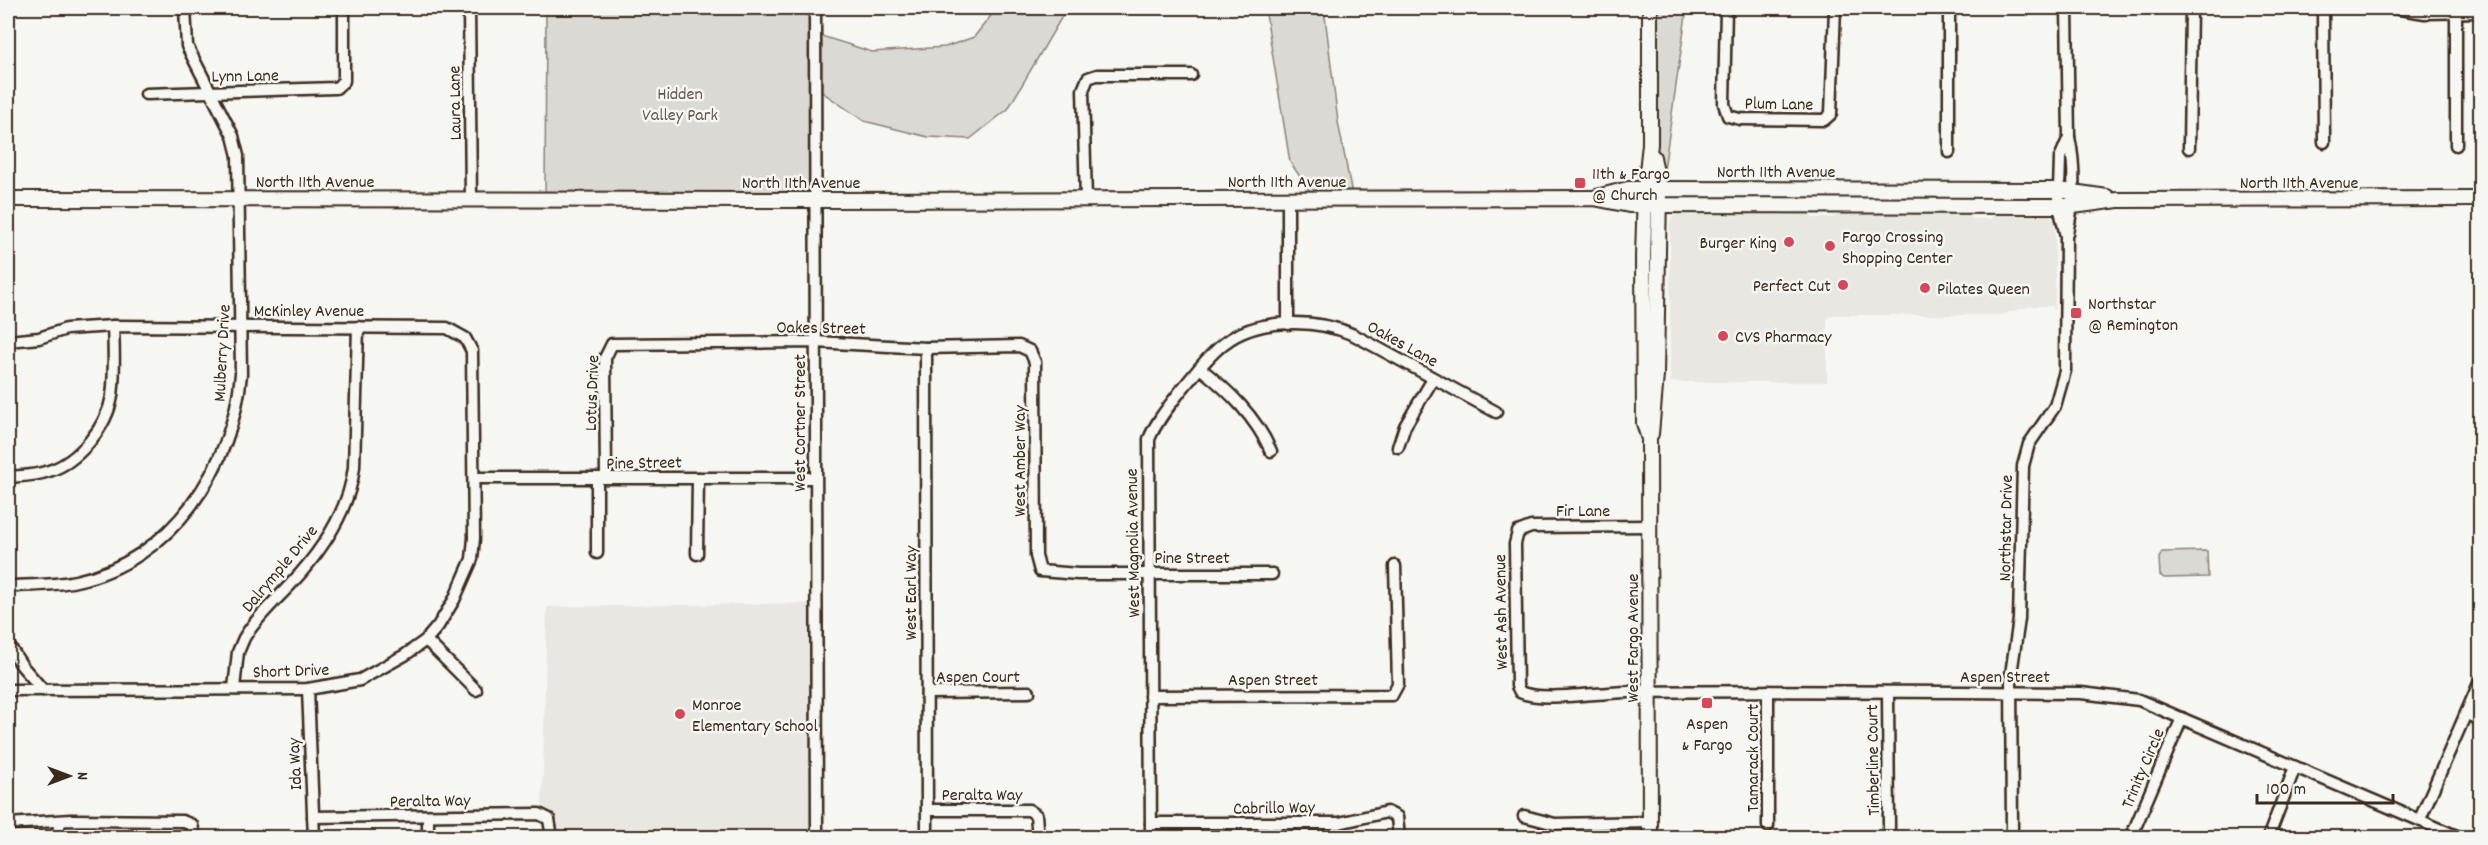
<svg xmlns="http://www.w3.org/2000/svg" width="2488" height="845" viewBox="0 0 2488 845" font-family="Dekko,sans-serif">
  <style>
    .built { fill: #e8e7e2 }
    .green { fill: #dad9d3; stroke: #8a8278; stroke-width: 1.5 }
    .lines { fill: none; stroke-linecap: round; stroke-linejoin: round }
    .minor-casing { stroke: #3b2a1e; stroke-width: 15 }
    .major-casing { stroke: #3b2a1e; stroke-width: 18 }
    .minor { stroke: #f6f6f2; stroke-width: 10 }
    .major { stroke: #f6f6f2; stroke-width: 14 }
    .poi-dot { fill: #d1495b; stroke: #f6f6f2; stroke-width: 2 }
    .labels { text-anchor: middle; stroke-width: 5; stroke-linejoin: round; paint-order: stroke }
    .street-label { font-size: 18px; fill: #3b2a1e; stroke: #f6f6f2 }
    .park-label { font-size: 18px; fill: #63564b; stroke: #f6f6f2 }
    .poi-label { font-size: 18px; fill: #3b2a1e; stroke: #f6f6f2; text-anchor: start }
  </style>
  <rect width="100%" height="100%" fill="#f6f6f2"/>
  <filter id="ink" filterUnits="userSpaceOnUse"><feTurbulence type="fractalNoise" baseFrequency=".0167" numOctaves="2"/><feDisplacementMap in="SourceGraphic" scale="12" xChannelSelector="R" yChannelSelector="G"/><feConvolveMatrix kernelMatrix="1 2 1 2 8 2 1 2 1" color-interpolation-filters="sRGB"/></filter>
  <g filter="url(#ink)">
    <g class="built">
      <polygon points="1675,214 1809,214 1813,218 1834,218 1839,214 1968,214 1973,219 1990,219 1996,214 2049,214 2055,221 2055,310 2052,306 2031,306 1999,315 1830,315 1827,320 1827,382 1670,382 1670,221"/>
      <polygon points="816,603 817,837 552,837 542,815 547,607"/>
    </g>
    <g class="green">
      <polygon points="546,8 815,8 815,34 872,52 945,47 974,37 997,8 1067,8 1008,109 970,139 928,137 864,121 816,88 815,200 545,199"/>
      <polygon points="1265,8 1324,8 1338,122 1353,199 1315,199 1290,162"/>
      <polygon points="1647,8 1687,8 1659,205 1644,205"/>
      <polygon points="2207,551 2208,577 2164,578 2160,575 2159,558 2162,552"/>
    </g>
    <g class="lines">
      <g class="minor-casing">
        <g id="minor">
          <polyline points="469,8 471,199"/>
          <polyline points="815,8 817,838"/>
          <polyline points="1726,8 1724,104 1728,116 1740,119 1824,120 1831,114 1835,8"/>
          <polyline points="1949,8 1949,152"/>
          <polyline points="2323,8 2324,142"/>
          <polyline points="2393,8 2425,13 2480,12"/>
          <polyline points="2456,8 2456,145"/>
          <polyline points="146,94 336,88 344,81 344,8"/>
          <polyline points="2189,148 2191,8"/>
          <polyline points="1086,200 1083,90 1088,78 1097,75 1191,75"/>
          <path d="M2067,233C2074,202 2076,169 2069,137"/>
          <polyline points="1288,324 1288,199"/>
          <polyline points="8,341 39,338 66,329 113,326 447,328 465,338 472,351 474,538 472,559 454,600 438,626 426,640 405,655 360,680 308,689 8,690"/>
          <polyline points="926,348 927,838"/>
          <path d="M1200,368C1230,392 1255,416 1271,451"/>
          <polyline points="1398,447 1405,426 1433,379"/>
          <path d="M8,477C22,476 35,476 49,471C78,462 107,427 112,396C115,373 114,349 113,326"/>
          <polyline points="474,478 815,478"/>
          <polyline points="606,478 605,358 612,344 815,342 926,348 1019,346 1030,351 1035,362 1036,556 1040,571 1078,574 1272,574"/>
          <path d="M1650,526L1531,527L1518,532L1515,544L1517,686L1520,692C1540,702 1604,692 1629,692C1780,690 1930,692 2081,693L2139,700L2461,838"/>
          <polyline points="597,553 597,479"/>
          <polyline points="697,554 698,478"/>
          <path d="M8,586C30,585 54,586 76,581C172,561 233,467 241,374L238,156L233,136L187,46L185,8"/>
          <polyline points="426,640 476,690"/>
          <polyline points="8,644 22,666 43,690"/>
          <path d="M234,688L238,652L244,638C256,618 274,602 290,585C320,553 349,513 354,467L358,327"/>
          <polyline points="308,689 314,838"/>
          <polyline points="927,693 1029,692"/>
          <polyline points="1888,693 1889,828"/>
          <polyline points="1150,696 1392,695 1398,684 1395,566"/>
          <polyline points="2467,714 2480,720"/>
          <polyline points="928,810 1029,810 1036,815 1038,838"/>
          <polyline points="1524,816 1555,824 1650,822"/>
          <polyline points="313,817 539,814 549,819 552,838"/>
          <polyline points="428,817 428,838"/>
          <polyline points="2420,819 2480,681"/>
          <polyline points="1151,823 1339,823 1387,812 1397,817 1399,838"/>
          <polyline points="8,824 71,820 182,821 192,825 195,838"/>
          <polyline points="1768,826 1768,691"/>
          <polyline points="2012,830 2011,674 2019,619 2023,466 2029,444 2055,406 2065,371 2066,236 2059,206 2059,190 2060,158 2069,137 2067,8"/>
          <polyline points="2134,830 2182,718"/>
          <polyline points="57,838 60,822"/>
          <path d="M1151,838L1149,439C1157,420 1170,405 1182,389C1196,373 1208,355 1226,342C1259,317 1318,319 1354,335L1496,412"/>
          <polyline points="2268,838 2295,767"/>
        </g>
      </g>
      <g class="major-casing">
        <g id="major">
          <polyline points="1597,197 1628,189 2059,190 2107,197"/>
          <polyline points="8,199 829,200 1594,198 1629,205 2073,206 2118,200 2480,199"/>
          <polyline points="1651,434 1656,375 1659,190 1653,157"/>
          <polyline points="1650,838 1649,439 1644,423 1643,257 1645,190 1650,144 1650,8"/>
        </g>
      </g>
      <use href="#minor" class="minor"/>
      <use href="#major" class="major"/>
    </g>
  </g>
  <g class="poi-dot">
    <rect x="1574" y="177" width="12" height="12" rx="3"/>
    <circle cx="1789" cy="242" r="6"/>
    <circle cx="1830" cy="246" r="6"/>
    <circle cx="1843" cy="285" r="6"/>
    <circle cx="1925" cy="288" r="6"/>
    <rect x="2070" y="307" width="12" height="12" rx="3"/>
    <circle cx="1723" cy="336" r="6"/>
    <rect x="1701" y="697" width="12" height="12" rx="3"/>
    <circle cx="680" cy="714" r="6"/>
  </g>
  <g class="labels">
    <g class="street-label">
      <text transform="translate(245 75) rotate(-1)" y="6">Lynn Lane</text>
      <text transform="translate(454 103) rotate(-91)" y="6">Laura Lane</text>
      <text transform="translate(1779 103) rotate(1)" y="6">Plum Lane</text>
      <text x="1776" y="177">North 11th Avenue</text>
      <text x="315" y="187">North 11th Avenue</text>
      <text x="1287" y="187">North 11th Avenue</text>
      <text x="801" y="188">North 11th Avenue</text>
      <text x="2299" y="188">North 11th Avenue</text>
      <text x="309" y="316">McKinley Avenue</text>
      <text transform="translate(821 327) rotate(1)" y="6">Oakes Street</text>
      <text transform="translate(1403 343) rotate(29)" y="6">Oakes Lane</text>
      <text transform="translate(221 353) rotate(-87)" y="6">Mulberry Drive</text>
      <text transform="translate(591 393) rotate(-88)" y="6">Lotus Drive</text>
      <text transform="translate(799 423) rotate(-90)" y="6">West Cortner Street</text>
      <text transform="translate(1019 461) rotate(-90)" y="6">West Amber Way</text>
      <text transform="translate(644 462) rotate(-1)" y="6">Pine Street</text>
      <text x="1583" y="516">Fir Lane</text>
      <text transform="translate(2005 528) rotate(-89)" y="6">Northstar Drive</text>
      <text transform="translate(1132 543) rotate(-91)" y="6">West Magnolia Avenue</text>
      <text x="1192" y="563">Pine Street</text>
      <text transform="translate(279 568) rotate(-50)" y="6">Dalrymple Drive</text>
      <text transform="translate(910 593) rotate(-90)" y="6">West Earl Way</text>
      <text transform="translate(1500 612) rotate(-91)" y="6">West Ash Avenue</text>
      <text transform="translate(1632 638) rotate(-90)" y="6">West Fargo Avenue</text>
      <text transform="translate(291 670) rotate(-2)" y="6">Short Drive</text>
      <text x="978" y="682">Aspen Court</text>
      <text x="2005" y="682">Aspen Street</text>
      <text x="1273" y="685">Aspen Street</text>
      <text transform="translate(1752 758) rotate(-90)" y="6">Tamarack Court</text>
      <text transform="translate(1872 760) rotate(-91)" y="6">Timberline Court</text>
      <text transform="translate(294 764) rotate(-93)" y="6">Ida Way</text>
      <text transform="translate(2142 768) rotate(-67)" y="6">Trinity Circle</text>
      <text x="982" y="800">Peralta Way</text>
      <text transform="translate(430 800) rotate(-1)" y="6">Peralta Way</text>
      <text transform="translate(1274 807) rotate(-1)" y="6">Cabrillo Way</text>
    </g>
    <g class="park-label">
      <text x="680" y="99">Hidden<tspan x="680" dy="21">Valley Park</tspan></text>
    </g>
    <g class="poi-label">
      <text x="1592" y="179">11th &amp; Fargo<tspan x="1592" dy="21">@ Church</tspan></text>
      <text x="1842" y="242">Fargo Crossing<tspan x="1842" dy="21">Shopping Center</tspan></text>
      <text x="1777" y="248" text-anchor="end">Burger King</text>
      <text x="1831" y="291" text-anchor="end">Perfect Cut</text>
      <text x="1937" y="294">Pilates Queen</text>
      <text x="2088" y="309">Northstar<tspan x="2088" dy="21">@ Remington</tspan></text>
      <text x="1735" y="342">CVS Pharmacy</text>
      <text x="692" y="710">Monroe<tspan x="692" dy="21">Elementary School</tspan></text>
      <text x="1707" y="729" text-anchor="middle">Aspen<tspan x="1707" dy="21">&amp; Fargo</tspan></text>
    </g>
  </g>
  <rect width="2488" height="845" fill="none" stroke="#f6f6f2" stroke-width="30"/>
  <rect x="15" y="15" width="2458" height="815" fill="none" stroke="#3b2a1e" stroke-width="2" filter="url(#ink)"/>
  <g transform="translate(69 776) rotate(90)" stroke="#f6f6f2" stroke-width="4.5" paint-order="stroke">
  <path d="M0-4.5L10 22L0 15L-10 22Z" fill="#3b2a1e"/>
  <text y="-9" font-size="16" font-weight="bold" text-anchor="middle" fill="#3b2a1e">N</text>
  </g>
  <path d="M2257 794v9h136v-9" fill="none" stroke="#3b2a1e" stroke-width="3"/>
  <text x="2266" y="794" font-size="18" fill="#3b2a1e" stroke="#f6f6f2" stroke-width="4.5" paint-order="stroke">100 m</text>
</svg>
